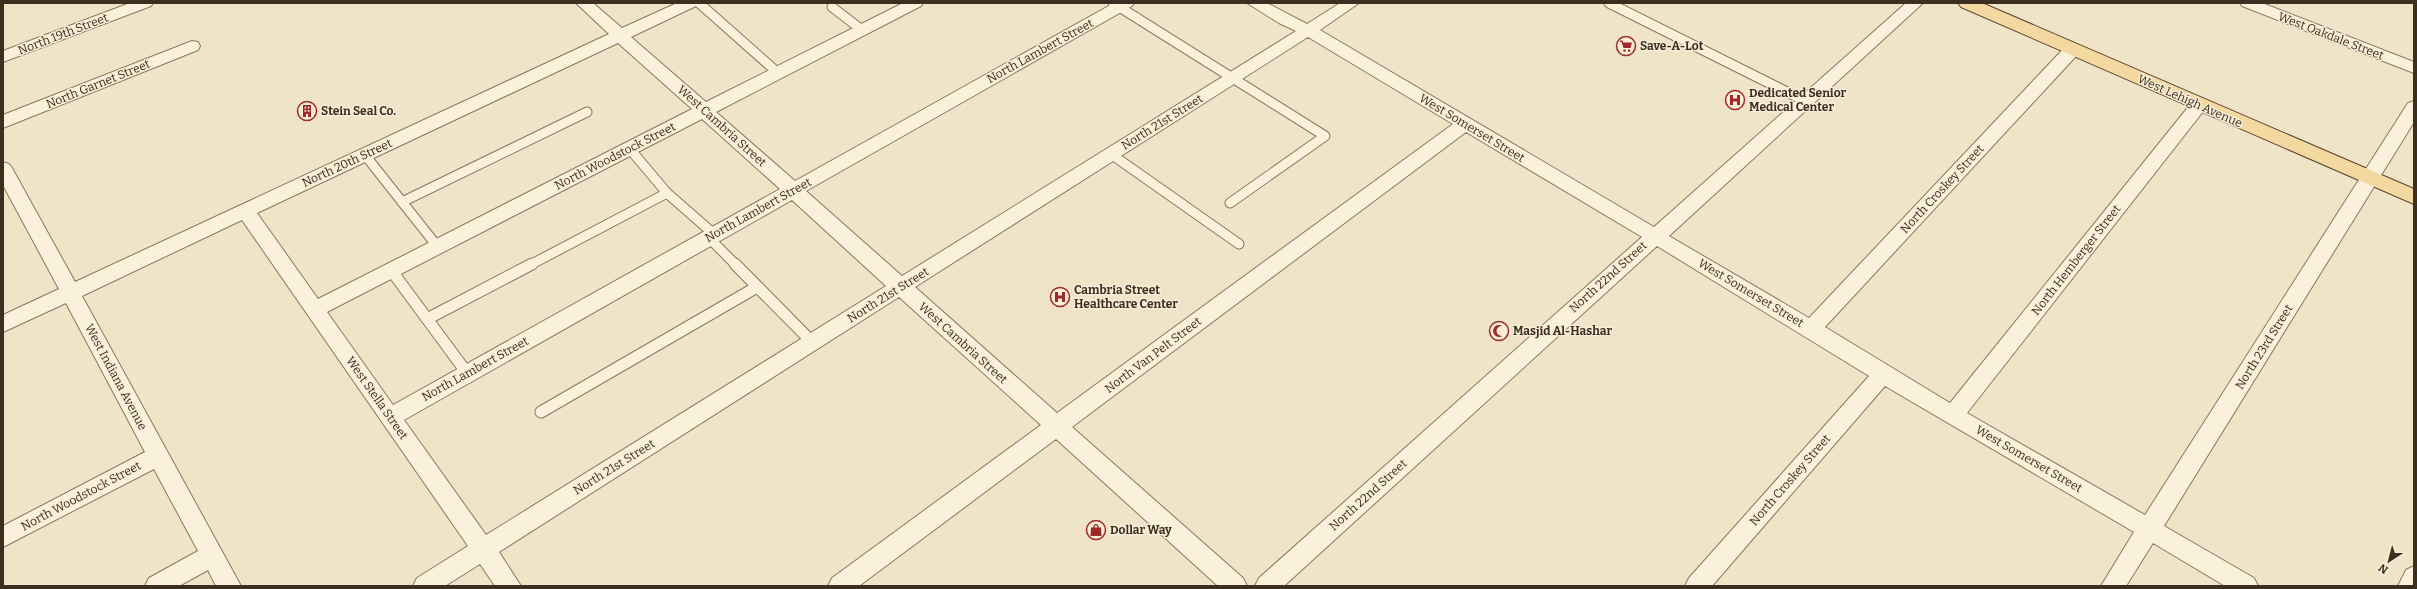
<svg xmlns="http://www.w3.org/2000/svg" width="2417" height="589" viewBox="0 0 2417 589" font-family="Bitter,serif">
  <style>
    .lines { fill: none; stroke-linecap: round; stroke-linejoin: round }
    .service-far1-casing { stroke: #8d765c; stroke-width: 11 }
    .service-casing { stroke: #8d765c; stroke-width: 13 }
    .minor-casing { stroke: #8d765c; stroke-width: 2 }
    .primary-casing { stroke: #5b4430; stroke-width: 2 }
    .service-far1 { stroke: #faf1dc; stroke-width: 9 }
    .service { stroke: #faf1dc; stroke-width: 11 }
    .minor { fill: #faf1dc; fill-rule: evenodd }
    .primary { fill: #f3d9a0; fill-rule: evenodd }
    .labels { text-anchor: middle; stroke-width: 3; stroke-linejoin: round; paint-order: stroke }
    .street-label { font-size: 12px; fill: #3d2e20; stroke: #f7eed8 }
    .poi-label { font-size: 12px; font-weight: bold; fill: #3d2e20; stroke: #f7eed8; text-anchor: start }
  </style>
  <rect width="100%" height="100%" fill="#f0e4c8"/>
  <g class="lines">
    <g class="service-far1-casing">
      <g id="service-far1">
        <polyline points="699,3 778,73"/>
        <polyline points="1113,3 1325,136 1230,203"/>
        <polyline points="1609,3 1805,101"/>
        <polyline points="832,7 862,30"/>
        <polyline points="629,148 667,193 715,235"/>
        <polyline points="1111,154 1239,244"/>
        <polyline points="365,155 437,246"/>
        <polyline points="402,202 587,112"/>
        <polyline points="709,238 736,265"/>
        <polyline points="530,265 667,193"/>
      </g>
    </g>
    <g class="service-casing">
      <g id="service">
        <polyline points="735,264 812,342"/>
        <polyline points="391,270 467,373"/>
        <polyline points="427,319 532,264"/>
        <polyline points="541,412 757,287"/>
      </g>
    </g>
    <g class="minor-casing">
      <g id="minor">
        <polygon points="130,3 153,3 151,6 3,62 3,51"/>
        <path d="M576,3H593L622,28L677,3H698L696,6L631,37L706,102L903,3H923L921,6L716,112L795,181L1114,3H1134L1132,6L806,191L902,276L1296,31L1279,23L1247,3H1267L1307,24L1340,3H1359L1320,30L1654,227L1906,3H1923L1669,236L1809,318L2067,45H2079L2081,49L2079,53L1825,327L1950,403L2193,101H2205L2208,105L2205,109L1967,413L2145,515L2408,103L2414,101V122L2164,526L2254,578L2258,586H2225L2153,543L2126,586H2101L2134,532L1885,386L1712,586H1685L1689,578L1869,376L1657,246L1284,586H1255L1259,578L1642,237L1466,132L1072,427L1243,578L1247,586H1218L1056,439L859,586H828L832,578L1041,425L899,297L499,552L521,586H495L480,564L445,586H413L417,578L468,546L242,220L82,296L241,586H216L208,570L179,586H145L149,578L198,551L154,469L3,547V526L145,452L66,303L3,332V315L59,289L3,185V162L9,164L12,168L75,282L609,34ZM1308,37L1453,124L1057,413L915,287ZM618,43L692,109L318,299L257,213ZM702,119L780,189L393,405L327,312ZM792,200L886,286L486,535L404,420Z"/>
        <polygon points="2240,3 2262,3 2414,62 2414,73 2242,6"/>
        <polygon points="192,41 198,42 200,46 198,50 3,128 3,115"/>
        <polygon points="2414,566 2414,586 2398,586 2406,570"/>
      </g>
    </g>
    <g class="primary-casing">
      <polygon id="primary" points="1958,3 1982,3 2414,189 2414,204 1961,7"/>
    </g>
    <use href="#service-far1" class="service-far1"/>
    <use href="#service" class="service"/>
    <use href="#minor" class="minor"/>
    <use href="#primary" class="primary"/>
  </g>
  <defs>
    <g id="supermarket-ring" transform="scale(1)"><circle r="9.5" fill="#f7eed8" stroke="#9e2a2b" stroke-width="1.5"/><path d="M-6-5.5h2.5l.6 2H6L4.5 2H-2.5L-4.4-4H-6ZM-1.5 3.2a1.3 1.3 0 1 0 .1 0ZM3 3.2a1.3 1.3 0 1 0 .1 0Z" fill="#9e2a2b"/></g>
    <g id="hospital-ring" transform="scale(1)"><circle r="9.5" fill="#f7eed8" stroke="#9e2a2b" stroke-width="1.5"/><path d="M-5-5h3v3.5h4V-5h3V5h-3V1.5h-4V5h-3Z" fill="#9e2a2b"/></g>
    <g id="building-ring" transform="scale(1)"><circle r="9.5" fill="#f7eed8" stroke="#9e2a2b" stroke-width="1.5"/><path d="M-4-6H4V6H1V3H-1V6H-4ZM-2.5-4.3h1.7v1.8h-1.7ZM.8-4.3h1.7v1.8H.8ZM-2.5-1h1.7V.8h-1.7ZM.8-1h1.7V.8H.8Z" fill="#9e2a2b"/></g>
    <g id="mosque-ring" transform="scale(1)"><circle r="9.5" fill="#f7eed8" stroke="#9e2a2b" stroke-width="1.5"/><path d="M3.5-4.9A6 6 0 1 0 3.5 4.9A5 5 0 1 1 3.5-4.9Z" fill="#9e2a2b"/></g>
    <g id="shop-ring" transform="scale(1)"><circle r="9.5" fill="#f7eed8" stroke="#9e2a2b" stroke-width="1.5"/><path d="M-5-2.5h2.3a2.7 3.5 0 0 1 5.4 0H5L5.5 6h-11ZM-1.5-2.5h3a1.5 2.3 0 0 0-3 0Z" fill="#9e2a2b"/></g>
  </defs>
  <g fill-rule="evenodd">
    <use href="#supermarket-ring" x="1626" y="46"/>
    <use href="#hospital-ring" x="1735" y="100"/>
    <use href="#building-ring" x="307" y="111"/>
    <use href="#hospital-ring" x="1060" y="297"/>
    <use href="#mosque-ring" x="1499" y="331"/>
    <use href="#shop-ring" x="1096" y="530"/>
  </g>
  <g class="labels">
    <g class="street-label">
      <text transform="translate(63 34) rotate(-21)" y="4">North 19th Street</text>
      <text transform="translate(2331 36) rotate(21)" y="4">West Oakdale Street</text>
      <text transform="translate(1040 51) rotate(-29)" y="4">North Lambert Street</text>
      <text transform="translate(98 84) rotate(-22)" y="4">North Garnet Street</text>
      <text transform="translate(2190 101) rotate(24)" y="4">West Lehigh Avenue</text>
      <text transform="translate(1162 122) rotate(-32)" y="4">North 21st Street</text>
      <text transform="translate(722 126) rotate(42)" y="4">West Cambria Street</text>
      <text transform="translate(1472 128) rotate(31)" y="4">West Somerset Street</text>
      <text transform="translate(615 156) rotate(-27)" y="4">North Woodstock Street</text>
      <text transform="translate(347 163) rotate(-25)" y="4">North 20th Street</text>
      <text transform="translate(1942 189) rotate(-47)" y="4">North Croskey Street</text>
      <text transform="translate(758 210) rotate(-29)" y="4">North Lambert Street</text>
      <text transform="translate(2076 260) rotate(-52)" y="4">North Hemberger Street</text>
      <text transform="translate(1608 277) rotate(-42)" y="4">North 22nd Street</text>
      <text transform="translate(1751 293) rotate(31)" y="4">West Somerset Street</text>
      <text transform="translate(888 295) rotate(-32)" y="4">North 21st Street</text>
      <text transform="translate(963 343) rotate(42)" y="4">West Cambria Street</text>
      <text transform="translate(2264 347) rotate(-58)" y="4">North 23rd Street</text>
      <text transform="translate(1153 355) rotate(-37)" y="4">North Van Pelt Street</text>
      <text transform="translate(475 369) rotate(-29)" y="4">North Lambert Street</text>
      <text transform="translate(116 377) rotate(62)" y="4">West Indiana Avenue</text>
      <text transform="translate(377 398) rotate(55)" y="4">West Stella Street</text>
      <text transform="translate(2029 459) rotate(30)" y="4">West Somerset Street</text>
      <text transform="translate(614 467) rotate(-32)" y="4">North 21st Street</text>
      <text transform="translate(1790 480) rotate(-49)" y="4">North Croskey Street</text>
      <text transform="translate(1368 495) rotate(-42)" y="4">North 22nd Street</text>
      <text transform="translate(81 496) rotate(-28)" y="4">North Woodstock Street</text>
    </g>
    <g class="poi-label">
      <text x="1640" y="50">Save-A-Lot</text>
      <text x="1749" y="97">Dedicated Senior<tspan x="1749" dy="14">Medical Center</tspan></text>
      <text x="321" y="115">Stein Seal Co.</text>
      <text x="1074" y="294">Cambria Street<tspan x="1074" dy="14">Healthcare Center</tspan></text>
      <text x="1513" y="335">Masjid Al-Hashar</text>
      <text x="1110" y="534">Dollar Way</text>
    </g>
  </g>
  <rect width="2417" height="589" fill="none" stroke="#3d2e20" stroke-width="8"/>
  <g transform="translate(2389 561) rotate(216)" stroke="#f7eed8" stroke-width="3" paint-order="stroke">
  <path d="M0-3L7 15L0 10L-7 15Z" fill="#3d2e20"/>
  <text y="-6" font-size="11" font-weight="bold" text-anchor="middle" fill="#3d2e20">N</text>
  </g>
</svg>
